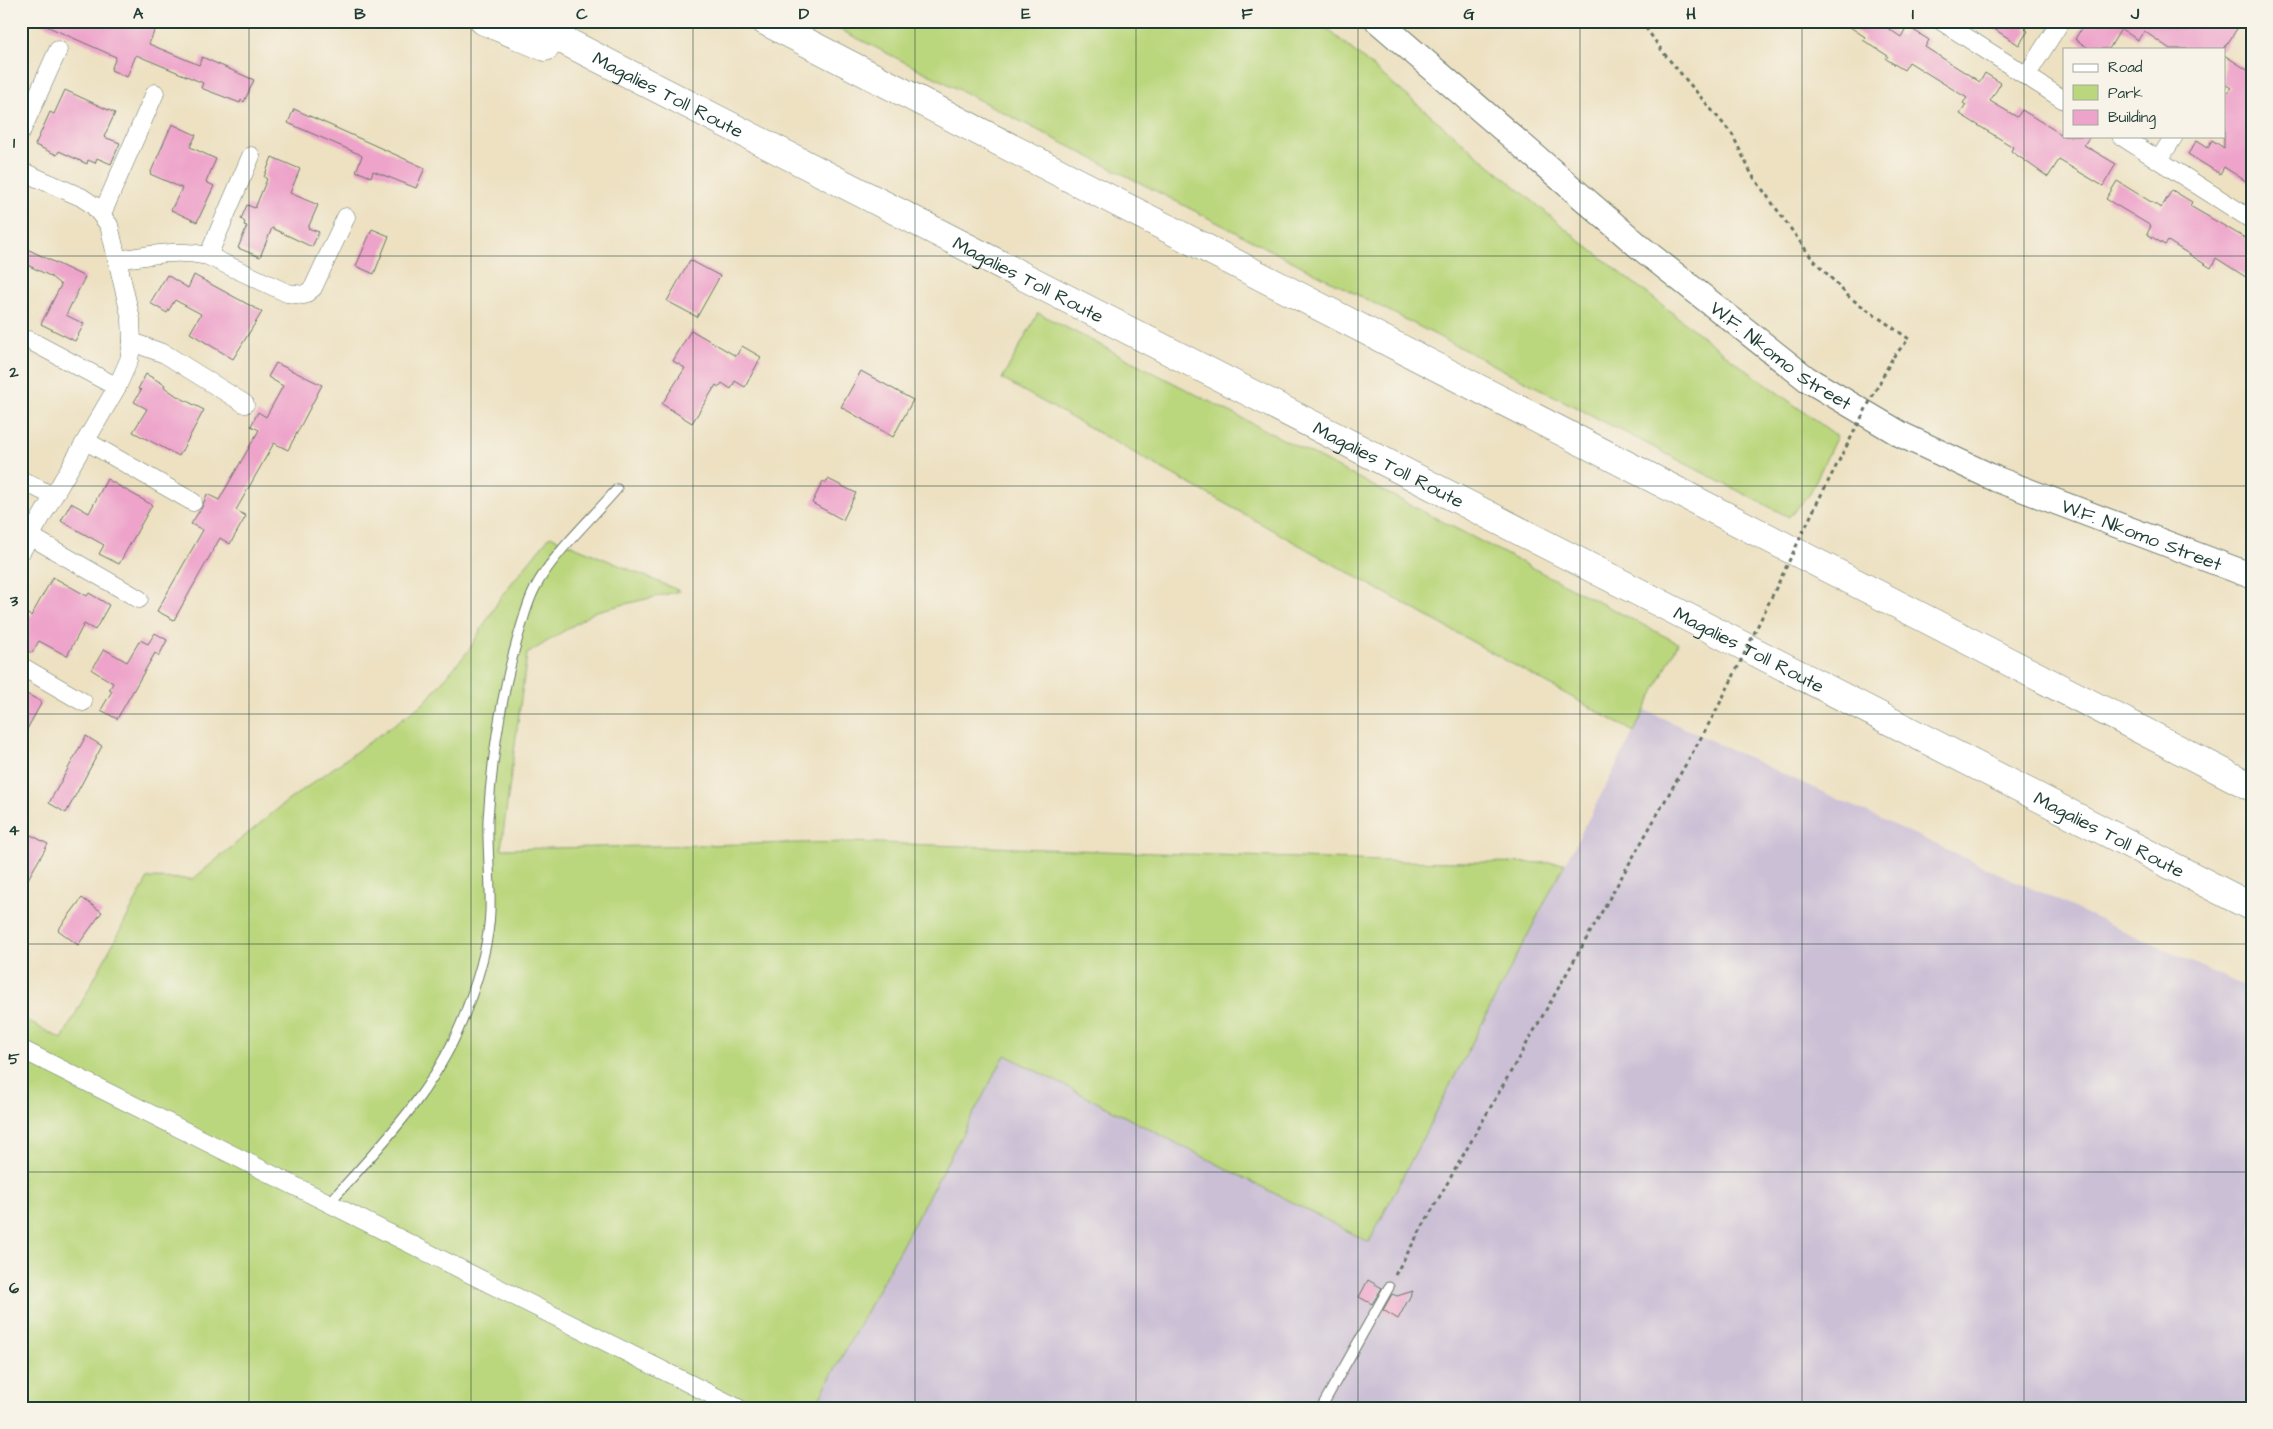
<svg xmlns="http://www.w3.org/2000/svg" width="2273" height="1429" viewBox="0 0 2273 1429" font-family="'Architects Daughter',sans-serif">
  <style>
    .industrial { fill: #cbbfd5 }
    .green { fill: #bbd77e; stroke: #6d8a59 }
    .building { fill: #eea3ca }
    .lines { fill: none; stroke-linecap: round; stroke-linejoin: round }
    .service-casing { stroke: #677666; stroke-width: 11 }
    .minor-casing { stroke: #677666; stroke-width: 19 }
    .secondary-casing { stroke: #677666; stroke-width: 27 }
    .motorway-casing { stroke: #677666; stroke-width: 29 }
    .path { stroke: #677666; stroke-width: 3; stroke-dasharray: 4 4; stroke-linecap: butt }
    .service { stroke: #fff; stroke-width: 9 }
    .minor { stroke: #fff; stroke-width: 18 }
    .secondary { stroke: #fff; stroke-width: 25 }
    .motorway { stroke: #fff; stroke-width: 28 }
    .path-bridge { stroke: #677666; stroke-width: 3; stroke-dasharray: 4 4; stroke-linecap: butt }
    .grid { fill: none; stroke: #1f3d34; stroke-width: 1; stroke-opacity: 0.55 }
    .labels { text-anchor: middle; stroke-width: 5; stroke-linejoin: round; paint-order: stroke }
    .street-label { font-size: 19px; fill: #1f3d34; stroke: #f7f3e8 }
    .neatline { fill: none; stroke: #1f3d34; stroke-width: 2 }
    .grid-label { font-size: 16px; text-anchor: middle; font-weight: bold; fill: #1f3d34 }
  </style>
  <rect width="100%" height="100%" fill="#f7f3e8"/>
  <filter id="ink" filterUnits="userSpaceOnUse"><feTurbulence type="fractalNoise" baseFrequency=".02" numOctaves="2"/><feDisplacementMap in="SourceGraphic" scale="10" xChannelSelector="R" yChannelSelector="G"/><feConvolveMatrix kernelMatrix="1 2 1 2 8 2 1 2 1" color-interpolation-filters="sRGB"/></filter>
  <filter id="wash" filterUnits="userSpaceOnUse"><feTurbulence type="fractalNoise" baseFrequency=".0096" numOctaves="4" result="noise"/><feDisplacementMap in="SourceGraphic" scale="20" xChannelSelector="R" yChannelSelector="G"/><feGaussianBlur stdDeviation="1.12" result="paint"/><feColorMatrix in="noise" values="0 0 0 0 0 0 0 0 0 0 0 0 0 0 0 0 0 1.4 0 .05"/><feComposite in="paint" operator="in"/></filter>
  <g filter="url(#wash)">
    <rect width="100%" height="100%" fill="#ede1c2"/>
    <polygon class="industrial" points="1645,710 2252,990 2252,1408 814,1408 1005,1055 1369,1242"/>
    <g class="green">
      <polygon points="823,21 1318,21 1585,245 1734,361 1837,436 1809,495 1789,517 952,86"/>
      <polygon points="1038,313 1678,643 1634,732 1002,379"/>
      <polygon points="550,536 680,591 596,611 527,654 501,849 849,842 1383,861 1565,863 1369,1242 1005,1055 814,1408 21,1408 21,1018 62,1039 148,878 193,879 286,802 424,703 469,650 502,595"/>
    </g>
    <g id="blocks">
      <g class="building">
        <polygon points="35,21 123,21 138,28 141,21 145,21 156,27 149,44 199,65 202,57 254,80 244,102 241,100 240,103 201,88 203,83 136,55 127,77 111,70 116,57"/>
        <polygon points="1841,21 1877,21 1901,37 1907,26 1929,40 1925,47 1980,82 1985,73 2001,83 1990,101 2017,117 2022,110 2064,136 2090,136 2084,145 2116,164 2103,186 2059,160 2048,177 2011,151 2013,147 1960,114 1966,105 1963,103 1967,98 1909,62 1904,70 1886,59 1888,56 1863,40 1865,37"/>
        <polygon points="1982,21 2030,21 2025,29 2028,31 2019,45"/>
        <polygon points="2086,21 2242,21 2224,49 2170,49 2144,31 2138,40 2121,29 2109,49 2090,49 2075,39"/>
        <polygon points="2224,55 2252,73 2252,185 2224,167 2220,174 2188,154 2197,140 2208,147 2212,140 2224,148 2224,95 2231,88 2224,84"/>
        <polygon points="65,90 115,113 104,137 120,143 111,164 97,158 95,163 88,160 87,164 59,151 57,155 35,145 50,112 54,114"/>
        <polygon points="294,109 425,168 416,188 373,171 371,177 356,171 362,156 359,154 288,123"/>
        <polygon points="172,124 196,135 190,147 216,159 206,182 214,186 197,222 171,210 182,188 150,174"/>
        <polygon points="272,157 300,169 290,193 318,205 308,228 319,232 312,247 272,228 260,257 238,248 247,226 244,225 245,222 241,219 247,205 255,208 267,179 264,177"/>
        <polygon points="2117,181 2161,208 2172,190 2192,202 2190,206 2252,242 2252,281 2216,258 2211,268 2168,241 2165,245 2147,234 2151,226 2106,199"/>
        <polygon points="372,229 389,236 374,274 356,266"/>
        <polygon points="21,246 85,277 66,315 84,324 75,341 41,324 61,285 50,276 21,262"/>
        <polygon points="690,260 720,276 697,317 667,301"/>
        <polygon points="167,275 188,288 194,275 262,312 233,359 190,333 201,314 175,300 167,313 150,303"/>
        <polygon points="691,330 736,356 742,346 761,357 745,387 735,381 731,389 722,383 719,387 716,385 692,423 662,404 685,368 673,361"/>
        <polygon points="276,363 322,385 288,450 274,443 236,510 246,516 230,544 220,538 174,620 157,611 203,530 191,524 202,507 207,494 219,500 259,430 251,426 258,412 266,417 283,386 268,377"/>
        <polygon points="861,371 913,400 893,437 841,407"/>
        <polygon points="146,374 165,385 164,387 177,396 204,410 179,456 133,432 147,409 134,402 141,390 138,389"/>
        <polygon points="107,479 152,505 119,564 99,554 104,545 61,521 71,503 89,513"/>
        <polygon points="828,479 856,493 843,520 812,503 823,481 826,483"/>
        <polygon points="53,577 87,596 89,593 109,605 95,630 84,624 67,656 39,641 32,653 21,647 21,610 31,616"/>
        <polygon points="155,633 167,640 159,656 155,653 117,719 101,710 112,691 109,690 113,683 92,670 104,649 127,662 140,640 148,644"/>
        <polygon points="21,691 42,702 21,740"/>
        <polygon points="86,736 102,746 66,813 49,803"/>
        <polygon points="31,835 48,844 21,891 21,853"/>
        <polygon points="82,898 102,912 78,945 58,930"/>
        <polygon points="1368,1280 1382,1288 1372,1304 1359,1297"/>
        <polygon points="1413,1291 1398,1319 1383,1310 1392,1294 1397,1296"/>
      </g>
    </g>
  </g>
  <g filter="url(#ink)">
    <use href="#blocks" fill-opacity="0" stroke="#677666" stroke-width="1"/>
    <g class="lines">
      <g class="service-casing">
        <g id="service">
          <path d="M329,1203C382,1144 440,1086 467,1008C478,979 489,943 490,911C491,880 487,849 488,819C492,758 501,695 518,637C523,621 527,603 535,588C551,556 593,517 617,489"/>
          <polyline points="1321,1408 1389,1287"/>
        </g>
      </g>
      <g class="minor-casing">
        <g id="minor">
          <polyline points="1941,21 2064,100"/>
          <polyline points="2026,76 2061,21"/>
          <polyline points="21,132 58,50"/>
          <polyline points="2121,136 2252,220"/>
          <polyline points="2159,160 2174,136"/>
          <polyline points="21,171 81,197 93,205 109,225 131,319 132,342 129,360 117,387 21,552"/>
          <polyline points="102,214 155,93"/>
          <polyline points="208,256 251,156"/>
          <path d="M118,260C149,255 176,249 208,256L287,293L304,295L313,288L346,217"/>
          <polyline points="29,340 117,387"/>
          <polyline points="132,342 165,354 245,404"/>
          <polyline points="86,441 193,502"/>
          <polyline points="21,480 53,496"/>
          <polyline points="30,536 139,599"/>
          <polyline points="21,666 83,702"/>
          <polyline points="21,1049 738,1408"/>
        </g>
      </g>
      <g class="secondary-casing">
        <g id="secondary">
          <path id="s1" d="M1378,21L1641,248L1807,379L1902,435L1996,479L2252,576"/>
        </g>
      </g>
      <g class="motorway-casing">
        <g id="motorway">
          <polyline points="484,21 545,47"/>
          <path id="s2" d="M526,21L2252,907"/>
          <polyline points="765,21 2252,787"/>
        </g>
      </g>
      <g class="path">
        <polyline points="1641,21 1666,56 1732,134 1752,175 1811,257 1849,297 1909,339 1893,357"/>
        <polyline points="1395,1275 1715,713 1733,677"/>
      </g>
      <use href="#service" class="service"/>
      <use href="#minor" class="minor"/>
      <use href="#secondary" class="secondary"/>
      <use href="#motorway" class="motorway"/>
      <polyline class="path-bridge" points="1733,677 1819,499 1893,357"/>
    </g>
  </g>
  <path class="grid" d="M249,21V1408M471,21V1408M693,21V1408M915,21V1408M1136,21V1408M1358,21V1408M1580,21V1408M1802,21V1408M2024,21V1408M21,256H2252M21,486H2252M21,714H2252M21,944H2252M21,1172H2252"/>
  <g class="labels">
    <g class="street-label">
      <text dy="7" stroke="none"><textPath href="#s2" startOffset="160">Magalies Toll Route</textPath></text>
      <text dy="7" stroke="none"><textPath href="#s2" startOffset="565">Magalies Toll Route</textPath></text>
      <text dy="7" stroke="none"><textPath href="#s1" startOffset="524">W.F. Nkomo Street</textPath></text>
      <text dy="7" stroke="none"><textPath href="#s2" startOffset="970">Magalies Toll Route</textPath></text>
      <text dy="7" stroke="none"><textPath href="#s1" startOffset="929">W.F. Nkomo Street</textPath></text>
      <text dy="7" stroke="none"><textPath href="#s2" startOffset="1375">Magalies Toll Route</textPath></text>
      <text dy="7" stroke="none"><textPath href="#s2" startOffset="1780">Magalies Toll Route</textPath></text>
    </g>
  </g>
  <rect width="2273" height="1429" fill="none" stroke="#f7f3e8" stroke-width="55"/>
  <rect x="2063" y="48" width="162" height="90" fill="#f7f3e8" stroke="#a1aaa0"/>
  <rect x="2073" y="64" width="25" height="8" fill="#ffffff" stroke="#a1aaa0"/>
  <text x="2108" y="72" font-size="15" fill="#1f3d34">Road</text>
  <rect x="2073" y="85" width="25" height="15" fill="#bbd77e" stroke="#a1aaa0"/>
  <text x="2108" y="98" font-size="15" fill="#1f3d34">Park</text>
  <rect x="2073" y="110" width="25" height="15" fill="#eea3ca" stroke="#a1aaa0"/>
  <text x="2108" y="122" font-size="15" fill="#1f3d34">Building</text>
  <rect x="28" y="28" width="2218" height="1374" class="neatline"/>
  <g class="grid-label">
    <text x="138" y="19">A</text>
    <text x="360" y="19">B</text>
    <text x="582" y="19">C</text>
    <text x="804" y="19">D</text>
    <text x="1026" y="19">E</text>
    <text x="1247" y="19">F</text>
    <text x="1469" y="19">G</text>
    <text x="1691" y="19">H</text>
    <text x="1913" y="19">I</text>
    <text x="2135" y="19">J</text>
    <text x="14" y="148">1</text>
    <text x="14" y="377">2</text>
    <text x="14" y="606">3</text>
    <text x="14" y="835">4</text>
    <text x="14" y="1064">5</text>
    <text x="14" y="1293">6</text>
  </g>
</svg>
